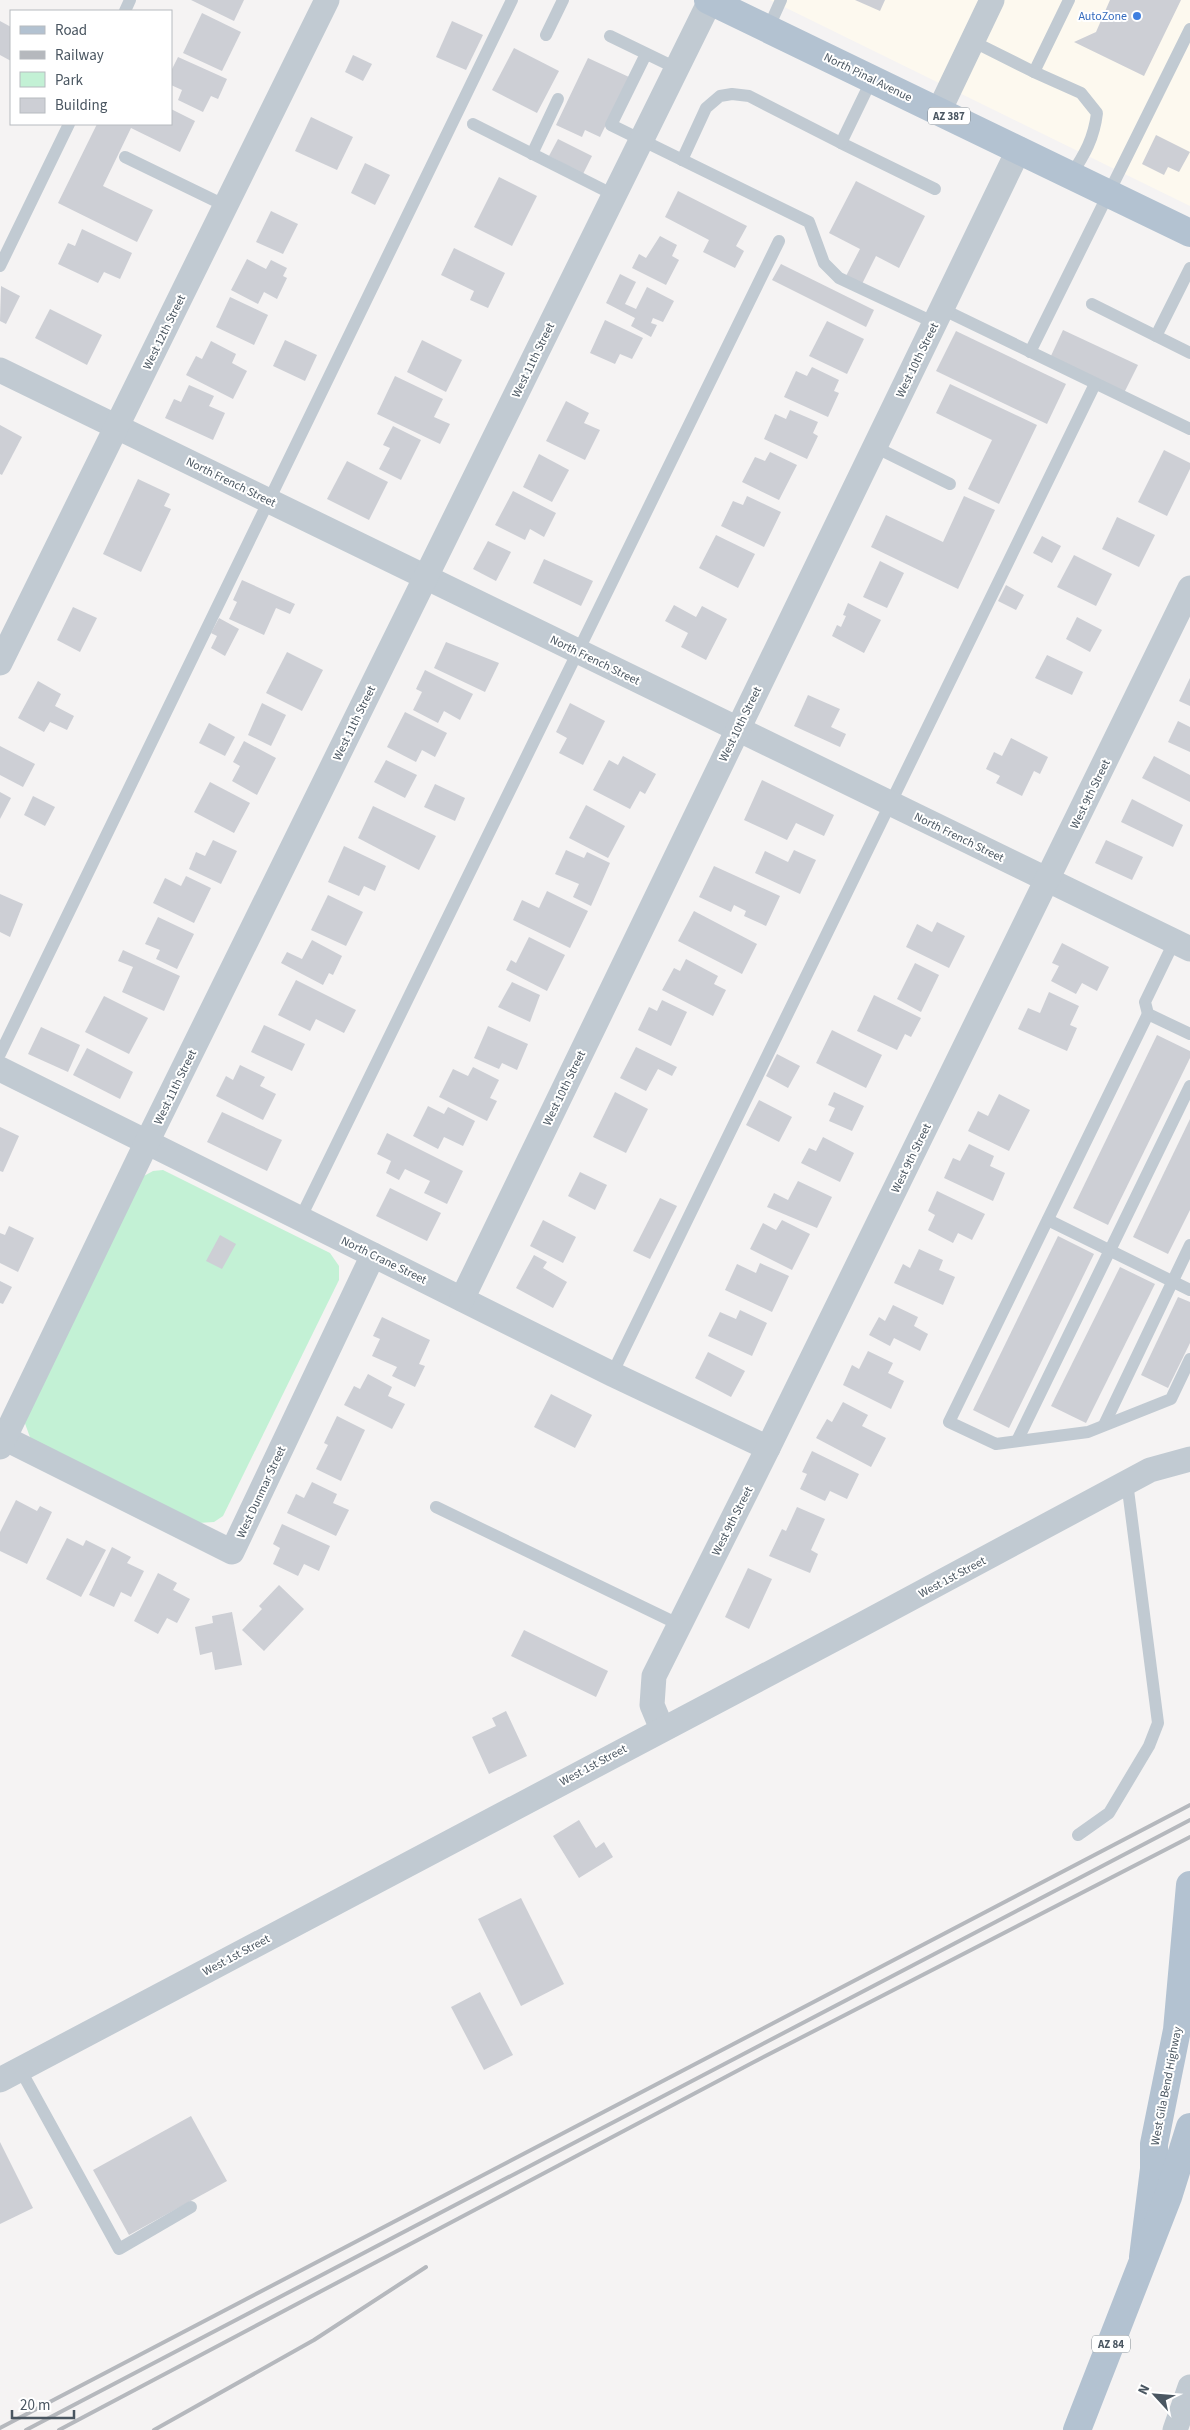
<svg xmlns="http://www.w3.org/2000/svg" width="1190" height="2430" viewBox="0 0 1190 2430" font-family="'Source Sans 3',sans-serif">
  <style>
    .commercial { fill: #fdf9ef }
    .green { fill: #c3f1d5 }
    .building { fill: #cdcfd5 }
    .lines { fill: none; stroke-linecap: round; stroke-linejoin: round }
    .service { stroke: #c1cad2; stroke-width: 12 }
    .minor { stroke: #c1cad2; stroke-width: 25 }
    .primary { stroke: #b3c2d1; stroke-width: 28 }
    .rail { stroke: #b5b8bd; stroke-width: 4 }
    .shop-dot { fill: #3f7fe0; stroke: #fff; stroke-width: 2 }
    .labels { text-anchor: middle; stroke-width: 4; stroke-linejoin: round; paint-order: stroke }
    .shield { fill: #fff; stroke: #808990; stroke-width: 1 }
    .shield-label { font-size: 11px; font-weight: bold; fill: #4a5661 }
    .shop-label { font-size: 12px; fill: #366cbe; stroke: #fff; text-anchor: end }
    .street-label { font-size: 12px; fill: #4a5661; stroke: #fff }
  </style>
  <rect width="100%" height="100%" fill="#f5f3f3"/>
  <polygon class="commercial" points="770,0 1190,0 1190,206"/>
  <polygon class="green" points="163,1170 330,1253 339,1266 339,1280 223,1516 214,1522 198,1523 31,1440 23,1418 142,1177 153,1171"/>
  <g class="building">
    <polygon points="191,0 244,0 234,21"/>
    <polygon points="855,0 885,0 880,11"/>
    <polygon points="1110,0 1181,0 1144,76 1074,42 1096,32"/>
    <polygon points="202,13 241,32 222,71 183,53"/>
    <polygon points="0,21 11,27 11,61 0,55"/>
    <polygon points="452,21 483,35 466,70 436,57"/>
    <polygon points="514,48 559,71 537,113 492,90"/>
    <polygon points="353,55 372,64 363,81 345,72"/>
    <polygon points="178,57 227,79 218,99 211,96 203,112 178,100 182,90 171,85 171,71"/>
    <polygon points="588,58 629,77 600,137 585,130 582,137 556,125"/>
    <polygon points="171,109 195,121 180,152 131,128 103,186 153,210 137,242 58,203 97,124 171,124"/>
    <polygon points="311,117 353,137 337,170 295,151"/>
    <polygon points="1156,135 1190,152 1179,172 1168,167 1164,175 1142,164"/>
    <polygon points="558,139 592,156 583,174 549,156"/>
    <polygon points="365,163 390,175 375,205 351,193"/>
    <polygon points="499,177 537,196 512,246 474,227"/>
    <polygon points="856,181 925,216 899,268 876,256 862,284 846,276 860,249 829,233"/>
    <polygon points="678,191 747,226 736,246 744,251 735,268 703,252 709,240 665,217"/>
    <polygon points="271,211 298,224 283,254 256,242"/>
    <polygon points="82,229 132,253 120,279 104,272 98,283 58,264 68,243 75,246"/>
    <polygon points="660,236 677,245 672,256 679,260 666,285 632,268 639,254 646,258"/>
    <polygon points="454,248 505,273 488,308 470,300 474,291 441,275"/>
    <polygon points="247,259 266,269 271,260 287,268 283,276 287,278 277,299 264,292 258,304 231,290"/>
    <polygon points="781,264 874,310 866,327 772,280"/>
    <polygon points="620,274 636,282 625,304 636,309 647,287 674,301 663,322 653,318 651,323 657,325 651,337 631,326 635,318 606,303"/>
    <polygon points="1,286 20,296 6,324 0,321"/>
    <polygon points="230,297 268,315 254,345 216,327"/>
    <polygon points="50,309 102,335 87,365 35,338"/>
    <polygon points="605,320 643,338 632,359 620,354 615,364 590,353"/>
    <polygon points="827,321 864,339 847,374 809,356"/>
    <polygon points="1063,330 1138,365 1124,393 1050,358"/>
    <polygon points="956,331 1066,384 1047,424 936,371"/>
    <polygon points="285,340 317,355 305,381 273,366"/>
    <polygon points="422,340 462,360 446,392 407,372"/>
    <polygon points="211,341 236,354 232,363 247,371 233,399 186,375 196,356 202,359"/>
    <polygon points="812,367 839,380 834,391 839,393 828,417 784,397 796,371 807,376"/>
    <polygon points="395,376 443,399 434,417 450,424 440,444 377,414"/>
    <polygon points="950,384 1037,425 999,504 968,489 992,440 936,413"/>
    <polygon points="189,385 214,396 209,406 225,413 213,440 165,418 174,399 181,402"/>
    <polygon points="566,401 589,413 584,423 600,430 585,460 546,441"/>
    <polygon points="790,410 818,422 813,433 818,436 807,459 764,439 775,414 786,419"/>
    <polygon points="0,425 22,437 2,475 0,474"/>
    <polygon points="393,426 421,440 401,480 379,469 390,448 383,445"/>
    <polygon points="1164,450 1190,463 1190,469 1167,516 1138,502"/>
    <polygon points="770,452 797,465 779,500 742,482 755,457 765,461"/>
    <polygon points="539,454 569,470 552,502 523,487"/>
    <polygon points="347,461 388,482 369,520 327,499"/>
    <polygon points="138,479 170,494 164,506 171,509 141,572 103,554"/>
    <polygon points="513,491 556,513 544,537 530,529 525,540 495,525"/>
    <polygon points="747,496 781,512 764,547 721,526 733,501 743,505"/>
    <polygon points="964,496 995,510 958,589 871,547 886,515 943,542"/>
    <polygon points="1117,517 1155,535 1139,567 1102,549"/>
    <polygon points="716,535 755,554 738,588 699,568"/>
    <polygon points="1042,536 1061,546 1052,563 1033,553"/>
    <polygon points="488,541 511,552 496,581 473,569"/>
    <polygon points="1074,555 1112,574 1096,606 1057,587"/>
    <polygon points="544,559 593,581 581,606 533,583"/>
    <polygon points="880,561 904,573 887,608 863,597"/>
    <polygon points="242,580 295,604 290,614 276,608 264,635 229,619 237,602 233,600"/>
    <polygon points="1006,585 1024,595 1016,610 998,601"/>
    <polygon points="848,603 881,620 864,653 832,636 837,625 841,627 846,616 843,615"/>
    <polygon points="674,605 696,617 702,606 727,619 706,660 681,647 688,633 665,621"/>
    <polygon points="73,607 97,618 80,652 57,640"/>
    <polygon points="1077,617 1102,630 1090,652 1066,639"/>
    <polygon points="219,618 239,629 225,656 211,648 217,636 211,633"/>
    <polygon points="446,642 499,663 485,692 434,668"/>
    <polygon points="287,652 323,670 302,711 266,693"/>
    <polygon points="1047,655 1083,672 1072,695 1035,678"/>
    <polygon points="425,670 473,694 460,720 444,711 438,723 413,710 422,692 416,689"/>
    <polygon points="1190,678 1190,706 1179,701"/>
    <polygon points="38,681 61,694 55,706 74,716 67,730 50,722 44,732 18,718"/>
    <polygon points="808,695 840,709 831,727 846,734 840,747 794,726"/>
    <polygon points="262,703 286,715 271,746 248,735"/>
    <polygon points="570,703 605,721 583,765 559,753 567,738 556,732"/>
    <polygon points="405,712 447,733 435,757 422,750 416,762 387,747"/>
    <polygon points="1178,721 1190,727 1190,752 1168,742"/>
    <polygon points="209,723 235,737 225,756 199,743"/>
    <polygon points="1011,738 1048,757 1040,774 1034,771 1022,796 996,783 1000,776 986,769 994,752 1002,756"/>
    <polygon points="244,741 276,758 257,795 232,781 240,766 233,762"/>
    <polygon points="0,746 35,764 23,787 0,775"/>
    <polygon points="623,756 656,774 645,794 640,791 630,809 593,790 609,760 618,765"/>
    <polygon points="1154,756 1190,775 1190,802 1142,778"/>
    <polygon points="386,760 417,775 405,798 374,782"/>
    <polygon points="762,780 834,815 824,836 796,823 787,840 744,820"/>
    <polygon points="210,782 250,803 234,833 194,812"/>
    <polygon points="435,784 465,798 455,821 424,807"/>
    <polygon points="0,792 11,798 0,819"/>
    <polygon points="33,796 55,807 45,826 24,815"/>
    <polygon points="1132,799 1183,825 1173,847 1121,822"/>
    <polygon points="586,805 625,826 608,858 569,838"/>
    <polygon points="373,806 436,836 419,870 358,838"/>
    <polygon points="213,840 237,851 221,884 189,869 196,852 205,856"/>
    <polygon points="1106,840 1143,857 1132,880 1095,863"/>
    <polygon points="344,846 386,866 375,891 364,886 359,896 328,882"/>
    <polygon points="566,850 584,858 587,852 610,863 591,906 573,897 579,884 555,874"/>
    <polygon points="794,850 816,860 800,894 755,873 765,851 788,862"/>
    <polygon points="714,866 780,896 766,926 744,916 746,911 734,905 731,912 699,897"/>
    <polygon points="186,876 211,888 194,923 153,903 165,878 181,886"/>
    <polygon points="547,891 588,911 570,948 513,920 522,900 539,908"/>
    <polygon points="0,894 23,904 10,937 0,932"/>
    <polygon points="328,895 363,912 346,946 311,930"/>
    <polygon points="694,911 757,944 742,974 678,941"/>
    <polygon points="158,917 194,934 177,969 156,959 160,950 145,944"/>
    <polygon points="937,922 965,936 949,968 906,947 917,924 932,932"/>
    <polygon points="529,937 565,955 547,991 506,970 511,960 516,963"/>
    <polygon points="312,940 342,956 333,975 329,973 323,985 281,963 287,952 302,959"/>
    <polygon points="1062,943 1109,967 1097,991 1082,983 1076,994 1051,981 1059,966 1052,963"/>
    <polygon points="123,950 180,976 164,1011 122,992 133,967 118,961"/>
    <polygon points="686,959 718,976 714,984 726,990 713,1016 662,990 674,968 680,971"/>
    <polygon points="915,963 939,975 921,1012 897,999"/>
    <polygon points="296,980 356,1010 344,1033 316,1019 310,1031 278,1015"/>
    <polygon points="512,982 540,995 530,1022 498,1007"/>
    <polygon points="1049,992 1079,1006 1070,1025 1077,1028 1067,1051 1018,1029 1028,1008 1040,1013"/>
    <polygon points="874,995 921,1018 911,1037 905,1034 897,1050 857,1031"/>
    <polygon points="104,996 148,1018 129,1054 85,1032"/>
    <polygon points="662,1000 687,1012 671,1046 638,1030 649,1007 657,1011"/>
    <polygon points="264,1025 305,1044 292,1071 251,1052"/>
    <polygon points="488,1026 528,1044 517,1070 502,1063 499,1069 474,1058"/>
    <polygon points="41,1027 80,1045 68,1072 28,1054"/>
    <polygon points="832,1030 882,1055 866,1088 816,1063"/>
    <polygon points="1157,1035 1190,1051 1190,1058 1108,1225 1073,1208"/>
    <polygon points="636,1047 677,1067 672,1076 658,1069 646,1091 620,1078"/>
    <polygon points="87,1048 133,1072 120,1099 73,1075"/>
    <polygon points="777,1054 800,1066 788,1088 766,1076"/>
    <polygon points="240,1065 265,1077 260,1086 276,1094 263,1120 216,1096 226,1076 233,1080"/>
    <polygon points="473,1067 499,1080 490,1098 497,1101 487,1121 439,1097 453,1069 468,1076"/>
    <polygon points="615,1092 648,1109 626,1153 593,1137"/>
    <polygon points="834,1092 864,1106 852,1131 829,1121 835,1108 828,1105"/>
    <polygon points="999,1094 1030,1110 1009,1151 968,1131 978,1111 988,1116"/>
    <polygon points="759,1100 792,1117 779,1142 746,1125"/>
    <polygon points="428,1106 444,1114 448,1107 475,1121 463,1146 444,1137 438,1149 413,1136"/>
    <polygon points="222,1112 282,1140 267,1171 207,1142"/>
    <polygon points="1190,1119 1190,1210 1168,1254 1133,1237"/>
    <polygon points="0,1127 19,1136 3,1172 0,1171"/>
    <polygon points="387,1133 463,1171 447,1204 424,1193 430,1181 405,1169 399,1180 386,1173 391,1161 377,1154"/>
    <polygon points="823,1137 854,1153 840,1182 801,1163 809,1148 816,1151"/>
    <polygon points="969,1144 994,1156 990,1166 1005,1173 993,1201 944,1178 953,1158 960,1161"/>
    <polygon points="580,1172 607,1185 595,1210 568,1196"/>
    <polygon points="798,1181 832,1197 817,1228 767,1207 774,1193 788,1200"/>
    <polygon points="390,1188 441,1213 427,1241 376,1216"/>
    <polygon points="937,1191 985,1214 972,1240 958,1233 953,1243 928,1230 935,1215 928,1211"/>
    <polygon points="660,1198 677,1206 650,1259 633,1251"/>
    <polygon points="543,1220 576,1237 563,1263 530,1246"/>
    <polygon points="782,1220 810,1234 792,1270 750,1249 763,1223 776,1230"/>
    <polygon points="9,1226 34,1238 18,1272 0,1263 0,1233 5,1235"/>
    <polygon points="220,1235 236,1244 222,1269 206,1261"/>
    <polygon points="1058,1236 1094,1254 1009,1428 973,1410"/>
    <polygon points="919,1249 943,1260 939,1270 955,1277 943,1305 894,1283 903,1264 910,1268"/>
    <polygon points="534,1255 547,1262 543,1268 567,1282 553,1308 516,1288"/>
    <polygon points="760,1263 789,1276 772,1312 725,1290 737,1264 756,1273"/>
    <polygon points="1120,1267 1155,1284 1086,1423 1051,1406"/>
    <polygon points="0,1281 12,1287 3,1304 0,1303"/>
    <polygon points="1178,1297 1190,1302 1190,1343 1168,1388 1141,1375"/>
    <polygon points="893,1305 918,1317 914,1326 928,1334 920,1351 894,1338 890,1346 869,1335 879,1317 885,1321"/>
    <polygon points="740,1310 767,1323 752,1356 708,1336 720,1312 736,1319"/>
    <polygon points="382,1317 430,1340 419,1364 425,1366 415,1387 392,1376 397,1367 372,1356 380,1339 373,1336"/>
    <polygon points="868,1351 893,1363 888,1373 904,1381 891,1409 843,1385 852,1365 859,1369"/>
    <polygon points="708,1352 745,1371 731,1397 695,1378"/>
    <polygon points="368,1374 392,1387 388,1396 405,1404 392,1429 344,1405 354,1386 360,1389"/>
    <polygon points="551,1394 592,1415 575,1448 534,1427"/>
    <polygon points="843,1402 868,1415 862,1426 886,1438 871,1467 816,1438 827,1419 832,1422"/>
    <polygon points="337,1416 365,1430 341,1481 316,1469 328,1445 324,1443"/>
    <polygon points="812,1451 859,1474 847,1499 830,1491 825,1501 800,1489 807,1474 802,1472"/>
    <polygon points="312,1482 337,1494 333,1503 349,1510 336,1536 287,1513 296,1494 304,1498"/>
    <polygon points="16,1500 37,1511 40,1506 52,1512 27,1564 0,1551 0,1532"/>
    <polygon points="797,1507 825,1519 811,1550 818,1554 810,1573 769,1556 782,1529 786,1531"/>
    <polygon points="282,1524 330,1546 319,1571 304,1564 298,1576 273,1564 280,1548 273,1544"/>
    <polygon points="67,1538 83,1546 86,1540 106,1550 81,1597 46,1579"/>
    <polygon points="112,1547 131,1557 127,1563 144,1571 131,1597 121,1592 114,1607 89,1595"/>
    <polygon points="748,1568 772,1579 749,1629 725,1617"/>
    <polygon points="158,1573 177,1583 173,1590 190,1599 177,1623 167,1618 158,1634 134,1621"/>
    <polygon points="279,1585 304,1609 264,1651 242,1630 262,1609 259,1606"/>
    <polygon points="232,1612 242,1665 215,1670 212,1652 200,1655 195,1627 213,1623 212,1616"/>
    <polygon points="524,1630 608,1671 596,1697 511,1656"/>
    <polygon points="506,1711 527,1756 489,1774 472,1737 496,1726 492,1718"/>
    <polygon points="579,1820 596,1848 604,1842 613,1857 579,1878 553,1836"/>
    <polygon points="521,1898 564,1984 521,2006 478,1919"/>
    <polygon points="480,1992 513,2055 484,2070 451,2007"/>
    <polygon points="191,2116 227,2181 129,2235 93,2170"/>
    <polygon points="0,2142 33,2208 0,2224"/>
  </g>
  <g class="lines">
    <g class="service">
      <polyline points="125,11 130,0"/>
      <polyline points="768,29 781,0"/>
      <polyline points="546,35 563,0"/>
      <polyline points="610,36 676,68"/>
      <polyline points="972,41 1034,72 1069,0"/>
      <polyline points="646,54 611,125 809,222 824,263 839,278 935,323"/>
      <path d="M1034,72L1081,93L1097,113C1094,138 1085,154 1071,175"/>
      <polyline points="473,124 614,195"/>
      <polyline points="841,143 935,189"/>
      <polyline points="532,154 558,99"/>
      <polyline points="125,157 226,206"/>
      <polyline points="682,160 706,108 720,96 732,94 749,96 841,143 872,79"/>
      <polyline points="0,266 69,124"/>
      <polyline points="1092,304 1190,353"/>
      <polyline points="942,309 1190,429"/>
      <polyline points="1156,336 1190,268"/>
      <polyline points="1030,352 1190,29"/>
      <polyline points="875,447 950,484"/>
      <polyline points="1174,942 1145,1002 1148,1014 1190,1034"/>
      <polyline points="1148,1014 949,1422 996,1444 1088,1432 1171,1399 1190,1359"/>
      <polyline points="0,1054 512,0"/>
      <polyline points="300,1219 779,241"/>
      <polyline points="1048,1220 1190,1290"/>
      <polyline points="612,1374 1095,384"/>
      <polyline points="1104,1425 1190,1245"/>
      <polyline points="1017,1441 1190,1086"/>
      <polyline points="436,1507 680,1625"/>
      <polyline points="1078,1835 1109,1813 1149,1746 1158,1723 1127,1482"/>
      <polyline points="20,2069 119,2249 191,2207"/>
    </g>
    <g class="minor">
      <polyline points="939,111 992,0"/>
      <polyline points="0,370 1190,949"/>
      <polyline points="0,663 327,0"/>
      <polyline points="0,1069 612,1374 768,1448"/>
      <polyline points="462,1299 1019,149"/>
      <polyline points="4,1438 232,1552 373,1255"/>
      <polyline points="0,1447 147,1142 710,1"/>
      <polyline points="662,1729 652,1705 654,1676 768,1448 1190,588"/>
      <polyline points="0,2080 861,1625 1150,1470 1190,1459"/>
      <polyline points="1175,2430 1190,2387"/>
    </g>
    <g class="primary">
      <polyline points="708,0 1190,233"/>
      <polyline points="1143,2257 1154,2169 1154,2144 1177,2030 1190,1885"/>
      <polyline points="1077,2430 1168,2197 1190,2127"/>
    </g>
    <g class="rail">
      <polyline points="0,2428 1190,1805"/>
      <polyline points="26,2430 1190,1820"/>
      <polyline points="59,2430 752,2063 1190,1837"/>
      <polyline points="154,2430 314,2340 426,2267"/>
    </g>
  </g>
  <circle class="shop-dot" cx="1137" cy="16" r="5"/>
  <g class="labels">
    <g class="shield">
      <rect x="928" y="107.5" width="42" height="17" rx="4"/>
      <rect x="1092" y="2335.5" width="38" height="17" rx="4"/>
    </g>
    <g class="shield-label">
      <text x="949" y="120">AZ 387</text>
      <text x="1111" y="2348">AZ 84</text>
    </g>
    <g class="shop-label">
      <text x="1127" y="20">AutoZone</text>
    </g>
    <g class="street-label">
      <text transform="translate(868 77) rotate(26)" y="4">North Pinal Avenue</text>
      <text transform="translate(164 332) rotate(-64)" y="4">West 12th Street</text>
      <text transform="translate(533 360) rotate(-64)" y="4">West 11th Street</text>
      <text transform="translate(917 360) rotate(-64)" y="4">West 10th Street</text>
      <text transform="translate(231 482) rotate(26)" y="4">North French Street</text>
      <text transform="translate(595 660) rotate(26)" y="4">North French Street</text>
      <text transform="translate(354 723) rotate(-64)" y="4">West 11th Street</text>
      <text transform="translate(740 724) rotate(-64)" y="4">West 10th Street</text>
      <text transform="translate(1090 794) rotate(-64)" y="4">West 9th Street</text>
      <text transform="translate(959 837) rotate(26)" y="4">North French Street</text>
      <text transform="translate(175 1087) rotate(-64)" y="4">West 11th Street</text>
      <text transform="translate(564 1088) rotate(-64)" y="4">West 10th Street</text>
      <text transform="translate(911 1158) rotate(-64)" y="4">West 9th Street</text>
      <text transform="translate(384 1260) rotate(26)" y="4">North Crane Street</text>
      <text transform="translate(261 1492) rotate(-65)" y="4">West Dunmar Street</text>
      <text transform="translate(732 1521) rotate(-63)" y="4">West 9th Street</text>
      <text transform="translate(952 1577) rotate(-28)" y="4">West 1st Street</text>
      <text transform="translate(593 1765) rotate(-28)" y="4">West 1st Street</text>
      <text transform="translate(236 1955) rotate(-28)" y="4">West 1st Street</text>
      <text transform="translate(1166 2086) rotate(-79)" y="4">West Gila Bend Highway</text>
    </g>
  </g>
  <rect x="10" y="10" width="162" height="115" fill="#ffffff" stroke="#b7bbc0"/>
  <rect x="20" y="26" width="25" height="8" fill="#b3c2d1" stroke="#b7bbc0"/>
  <text x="55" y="35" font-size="15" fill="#4a5661">Road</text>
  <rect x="20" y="51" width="25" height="8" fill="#b5b8bd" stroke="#b7bbc0"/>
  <text x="55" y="60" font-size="15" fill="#4a5661">Railway</text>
  <rect x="20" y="72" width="25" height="15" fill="#c3f1d5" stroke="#b7bbc0"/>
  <text x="55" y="85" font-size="15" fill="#4a5661">Park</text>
  <rect x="20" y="98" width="25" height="15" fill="#cdcfd5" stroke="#b7bbc0"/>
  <text x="55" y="110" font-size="15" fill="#4a5661">Building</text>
  <g transform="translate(1155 2395) rotate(296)" stroke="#ffffff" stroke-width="4" paint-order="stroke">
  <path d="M0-4L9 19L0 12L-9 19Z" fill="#4a5661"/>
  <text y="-8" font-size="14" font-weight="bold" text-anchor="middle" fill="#4a5661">N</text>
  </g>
  <path d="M12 2410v8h62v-8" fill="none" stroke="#4a5661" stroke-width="2.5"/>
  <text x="20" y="2410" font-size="15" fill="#4a5661" stroke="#ffffff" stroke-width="4" paint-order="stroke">20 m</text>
</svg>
